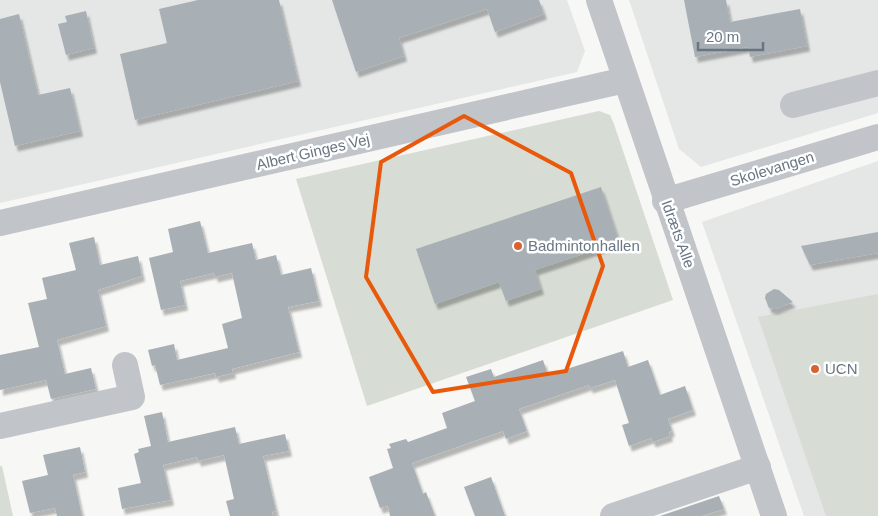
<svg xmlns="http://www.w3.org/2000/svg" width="878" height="516" viewBox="0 0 878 516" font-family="Helvetica,sans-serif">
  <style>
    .built { fill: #e5e6e6 }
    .green { fill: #d7dcd4 }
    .building { fill: #a8afb5; filter: url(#shadow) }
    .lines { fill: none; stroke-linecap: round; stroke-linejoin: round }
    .minor { stroke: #c1c4c8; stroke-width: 26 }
    .marked { fill: none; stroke: #e8590c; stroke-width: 4; stroke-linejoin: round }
    .poi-dot { fill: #d96234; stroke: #fff; stroke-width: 2 }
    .labels { text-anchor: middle; stroke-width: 5; stroke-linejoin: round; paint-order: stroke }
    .street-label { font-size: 15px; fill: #687684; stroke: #fff }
    .poi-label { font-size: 15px; fill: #687684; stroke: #fff; text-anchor: start }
  </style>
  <defs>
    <filter id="shadow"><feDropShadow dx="3" dy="5.5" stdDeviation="1" flood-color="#0004"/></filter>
  </defs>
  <rect width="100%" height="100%" fill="#f7f7f5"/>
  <g class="built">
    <polygon points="0,0 567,0 585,51 577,72 0,203"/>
    <polygon points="629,0 878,0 878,113 701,167 679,149"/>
    <polygon points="878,161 878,516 804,516 702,222"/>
  </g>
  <g class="green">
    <polygon points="599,111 610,115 614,124 673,300 367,406 296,179"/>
    <polygon points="878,294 878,516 826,516 758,317"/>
    <polygon points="0,466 2,466 13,516 0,516"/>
  </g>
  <g class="building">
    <polygon points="198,0 279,0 298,81 135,120 120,54 167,43 159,9"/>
    <polygon points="332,0 539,0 544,14 495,32 487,9 399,38 404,56 356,72"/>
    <polygon points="684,0 726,0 730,22 800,9 807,46 750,57 748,47 695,57"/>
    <polygon points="86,11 94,48 66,55 58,24 67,22 65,16"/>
    <polygon points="19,14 38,95 70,88 80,131 15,146 0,82 0,19"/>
    <polygon points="601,187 619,242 535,270 541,289 506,301 499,282 435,304 416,249"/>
    <polygon points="200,221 208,253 252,243 256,260 276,255 281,275 311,268 319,301 288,307 299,352 232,369 233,373 216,377 215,373 160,385 155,365 152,366 148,350 174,344 177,360 228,348 222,324 242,318 232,273 215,277 214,273 180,281 185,305 161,310 149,258 173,252 168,229"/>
    <polygon points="878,232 878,253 810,265 801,246"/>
    <polygon points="94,237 100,265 138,256 142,276 98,290 106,326 57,340 65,374 91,368 96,389 51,399 46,380 0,390 0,355 39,347 28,303 47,299 42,278 76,270 69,243"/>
    <polygon points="774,289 779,290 793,302 775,309 769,308 765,298 766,294"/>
    <polygon points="623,351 628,367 648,360 660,395 685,386 693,410 668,419 672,431 669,432 670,436 653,442 651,438 629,446 622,425 629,423 615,380 590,388 589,385 519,409 527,431 506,439 503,431 412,463 423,494 426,492 435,516 390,516 388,506 380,508 369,477 393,468 387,449 391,448 389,444 406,439 408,442 447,428 442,413 475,401 466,377 491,369 494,377 543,360 548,375"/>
    <polygon points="162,412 168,442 235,427 239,444 285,434 289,451 263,456 276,511 272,512 273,516 230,516 226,501 234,499 224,455 198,461 197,457 163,465 171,500 122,509 118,488 141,483 134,454 139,452 138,449 151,446 144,416"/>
    <polygon points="80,447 85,472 73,475 82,516 57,516 55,508 30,513 22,481 48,475 43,455"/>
    <polygon points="491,477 505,516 475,516 464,487"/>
    <polygon points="719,496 724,509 702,516 660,516"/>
  </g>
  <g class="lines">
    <g class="minor">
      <polyline points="599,0 774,516"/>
      <polyline points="793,105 878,83"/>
      <polyline points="665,201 878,137"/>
      <polyline points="0,223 625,80"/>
      <polyline points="0,426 132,397 125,365"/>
      <polyline points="613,516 758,467"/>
    </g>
  </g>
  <path class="marked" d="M464,116L571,173L603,266L566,371L433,392L366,277L381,162Z"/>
  <g class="poi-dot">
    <circle cx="518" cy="246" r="5"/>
    <circle cx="815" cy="369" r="5"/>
  </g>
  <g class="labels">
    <g class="street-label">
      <text transform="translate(313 152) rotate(-13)" y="5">Albert Ginges Vej</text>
      <text transform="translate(772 169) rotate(-17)" y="5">Skolevangen</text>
      <text transform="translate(678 234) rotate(70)" y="5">Idræts Alle</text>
    </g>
    <g class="poi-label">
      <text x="528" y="251">Badmintonhallen</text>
      <text x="825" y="374">UCN</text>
    </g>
  </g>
  <path d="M698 42v8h65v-8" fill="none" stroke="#687684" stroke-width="2.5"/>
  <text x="706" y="42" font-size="15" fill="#687684" stroke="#ffffff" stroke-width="4" paint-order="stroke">20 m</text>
</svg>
